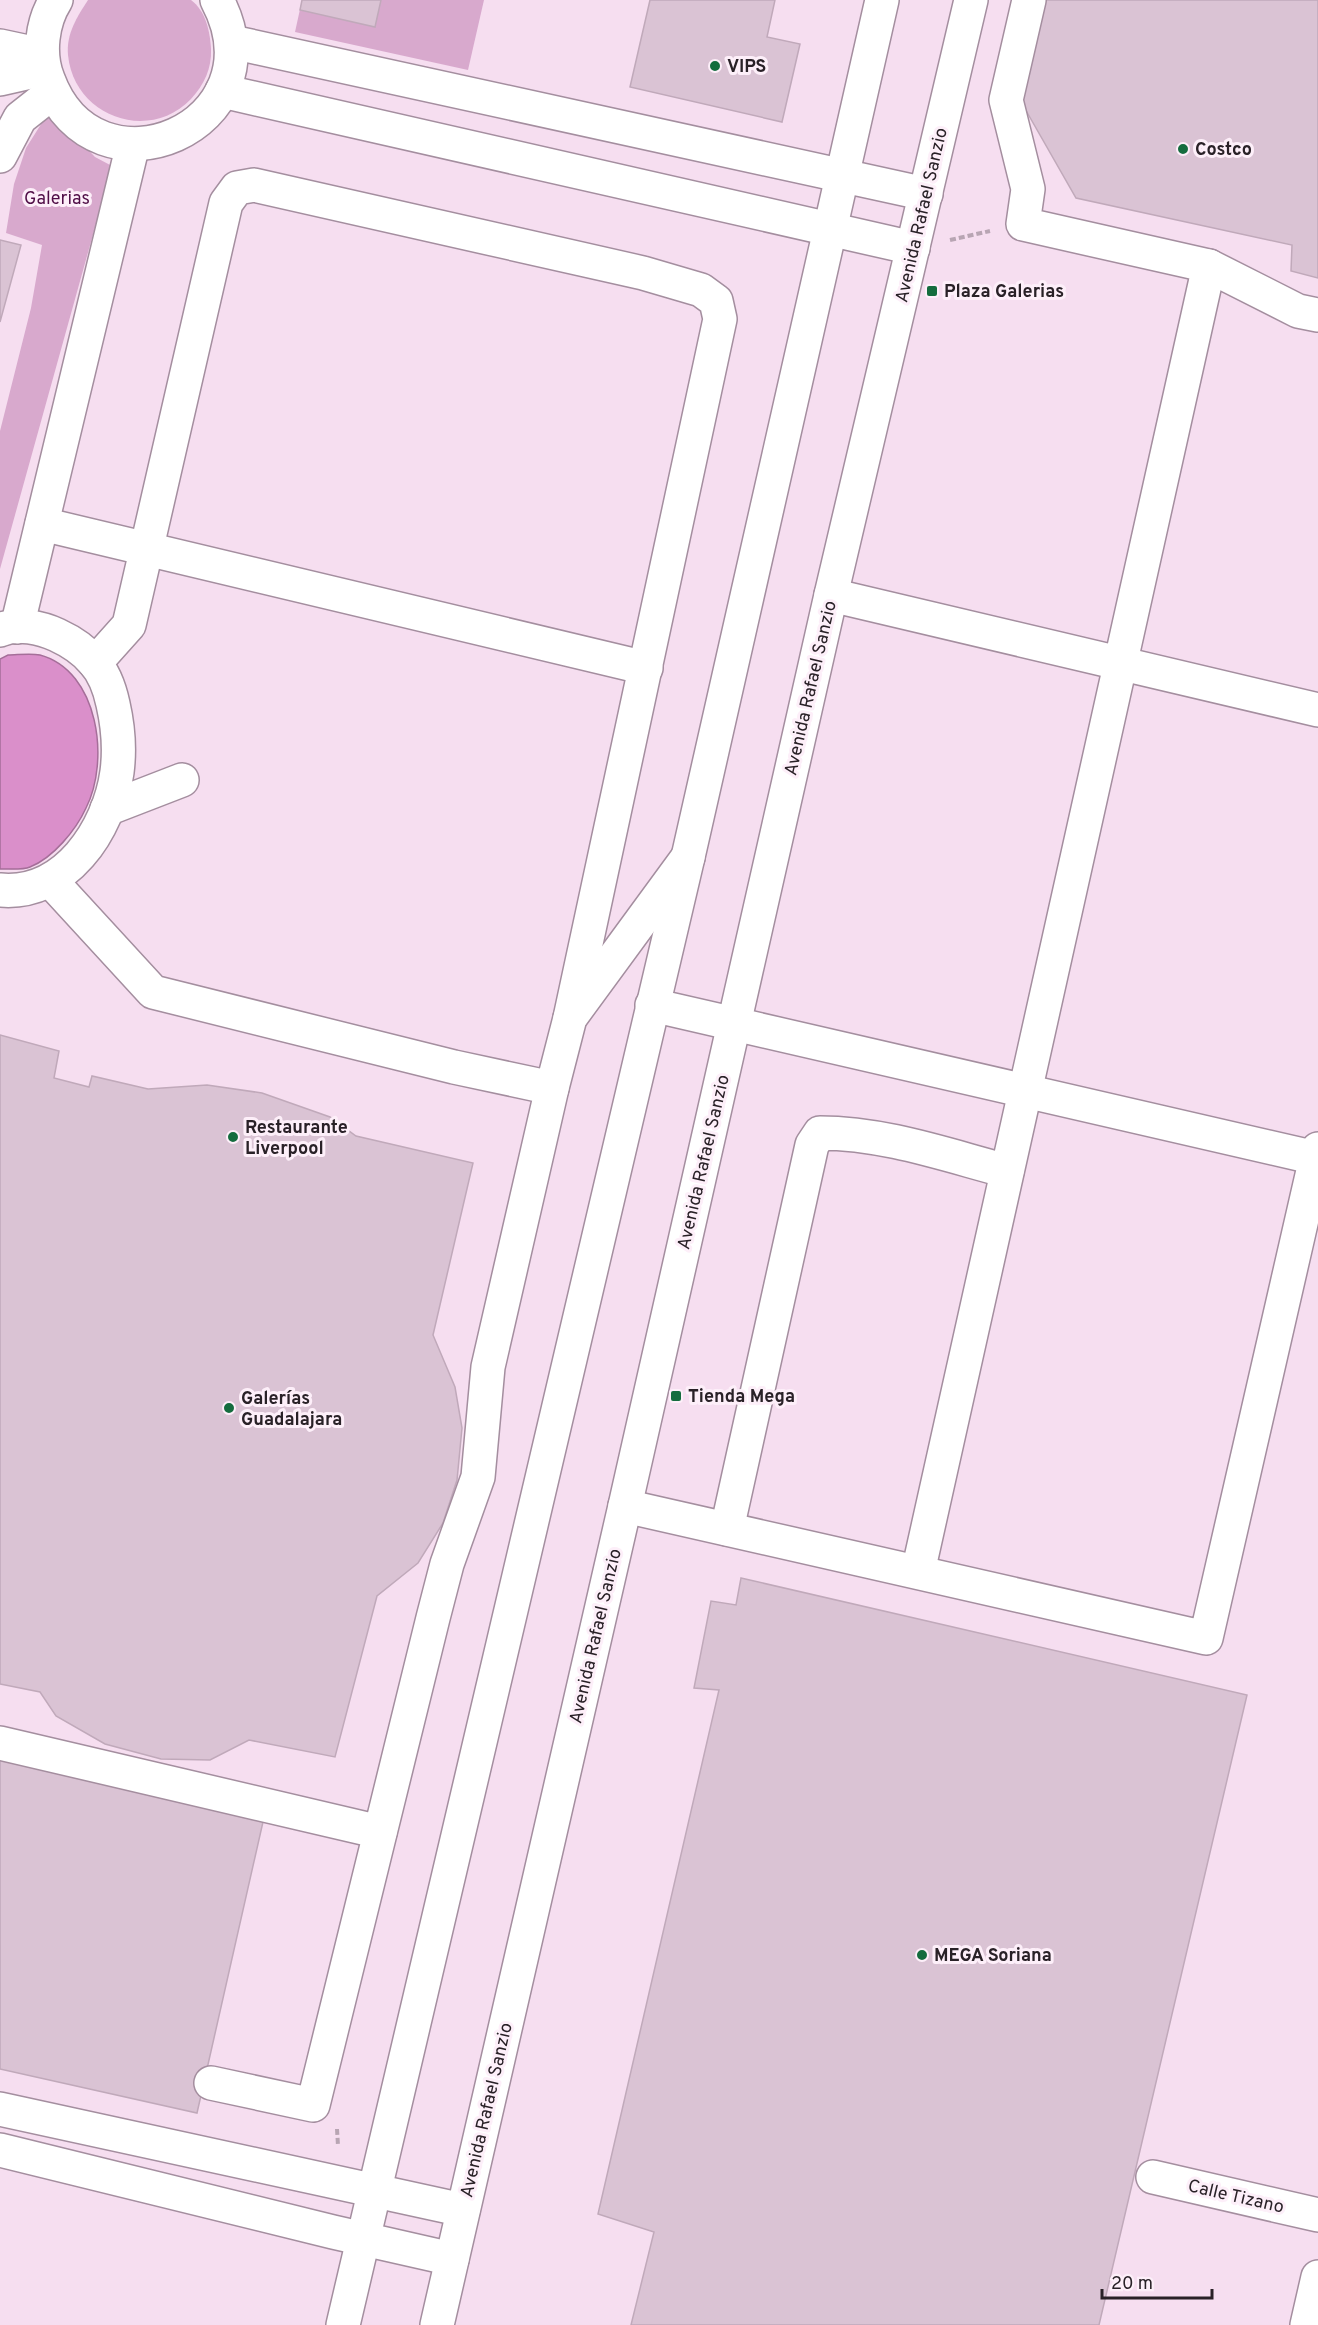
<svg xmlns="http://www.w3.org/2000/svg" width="1318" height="2325" viewBox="0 0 1318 2325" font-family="Overpass,sans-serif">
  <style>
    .green { fill: #d8a9cd }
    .water { fill: #da8fca; stroke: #a56e99; stroke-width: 1.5 }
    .building { fill: #dac3d4; stroke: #c0a9ba; stroke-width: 1.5 }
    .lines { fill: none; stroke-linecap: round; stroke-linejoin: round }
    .minor-casing { stroke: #a48e9f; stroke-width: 36 }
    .major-casing { stroke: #a48e9f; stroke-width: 36 }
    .path { stroke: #b8a5b3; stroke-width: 4; stroke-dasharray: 6 3; stroke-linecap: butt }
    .minor { stroke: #fff; stroke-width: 33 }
    .major { stroke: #fff; stroke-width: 33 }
    .poi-dot { fill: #146c3e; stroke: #fdeff9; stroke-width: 2 }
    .labels { text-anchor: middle; stroke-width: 6; stroke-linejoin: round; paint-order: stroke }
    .poi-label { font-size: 18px; font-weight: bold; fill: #292127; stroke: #fdeff9; text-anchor: start }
    .park-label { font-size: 18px; fill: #500e47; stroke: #fdeff9 }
    .street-label { font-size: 18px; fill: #292127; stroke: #fdeff9 }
  </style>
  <rect width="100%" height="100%" fill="#f6def0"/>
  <g class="green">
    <path d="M88,0H191C206,11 210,32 211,49C212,68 204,85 191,99C149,143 74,117 68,55C66,34 77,17 88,0Z"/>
    <polygon points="302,0 484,0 468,70 295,32"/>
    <polygon points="50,110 95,157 112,166 0,569 0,431 31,308 42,245 6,233 14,184 26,148"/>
  </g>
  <path class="water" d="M8,655C17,655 30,653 40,655C99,671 110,761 86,808C76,830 53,858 30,867C23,870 11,869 3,869H0V659Z"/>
  <g class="building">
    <polygon points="302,0 381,0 375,27 300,10"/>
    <polygon points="650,0 775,0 767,37 800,44 782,122 630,87"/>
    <polygon points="1045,0 1318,0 1318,278 1291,271 1292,245 1076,198 1020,100"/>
    <polygon points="0,240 21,245 0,322"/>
    <polygon points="0,1035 59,1051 54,1078 89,1087 92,1076 148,1089 207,1085 262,1093 330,1117 356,1136 473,1163 433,1335 455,1387 462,1428 457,1480 443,1523 418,1563 377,1596 335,1757 249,1740 210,1760 161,1759 105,1744 56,1716 40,1692 0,1684"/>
    <polygon points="741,1578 1247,1695 1099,2325 631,2325 654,2232 598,2214 719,1690 694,1688 711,1601 736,1605"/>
    <polygon points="0,1753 265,1813 197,2113 0,2069"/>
  </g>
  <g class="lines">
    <g class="minor-casing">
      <g id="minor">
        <path d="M56,0C42,22 38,54 48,79C95,207 284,126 217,0"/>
        <polyline points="1029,0 1006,100 1028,189 1023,224 1209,266 1298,311 1318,315"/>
        <polyline points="232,42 926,194"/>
        <polyline points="0,46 42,55"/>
        <polyline points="0,79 44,69"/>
        <polyline points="222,91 913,248"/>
        <polyline points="0,156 20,118 53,92"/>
        <polyline points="42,524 646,668"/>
        <polyline points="831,595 1318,710"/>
        <polyline points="17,627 133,144"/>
        <path d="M0,630C17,622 42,628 57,635C70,641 85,651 94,662C104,673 110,690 113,704C118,726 120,749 117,772C109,830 65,896 0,890"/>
        <polyline points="95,663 129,625 226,203 237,188 254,185 643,273 701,290 716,301 720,319 570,1018"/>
        <polyline points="107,809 182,780"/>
        <polyline points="51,881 153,992 454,1067 552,1088"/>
        <polyline points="652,1005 1316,1158"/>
        <polyline points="625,1506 1206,1638 1318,1149"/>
        <path d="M727,1529L812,1145L820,1133C884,1133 946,1155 1007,1171"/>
        <polyline points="918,1572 1209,266"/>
        <polyline points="0,1743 380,1832"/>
        <polyline points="211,2083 313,2105 433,1618 447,1564 478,1477 488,1367 552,1088 570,1018 688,857"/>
        <polyline points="0,2109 463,2210"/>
        <polyline points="0,2150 333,2232 452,2259"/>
        <polyline points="1153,2177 1318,2215"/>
        <polyline points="1307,2325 1318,2277"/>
      </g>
    </g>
    <g class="major-casing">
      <g id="major">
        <polyline points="343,2325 688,857 882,0"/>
        <polyline points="437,2325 625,1506 831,595 971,0"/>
      </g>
    </g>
    <g class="path">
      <polyline points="950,240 990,231"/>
      <polyline points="337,2129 338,2146"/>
    </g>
    <use href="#minor" class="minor"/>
    <use href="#major" class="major"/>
  </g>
  <g class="poi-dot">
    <circle cx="715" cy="66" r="6"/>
    <circle cx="1183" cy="149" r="6"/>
    <rect x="926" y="285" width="12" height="12" rx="3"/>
    <circle cx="233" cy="1137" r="6"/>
    <rect x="670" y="1390" width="12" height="12" rx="3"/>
    <circle cx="229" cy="1408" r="6"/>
    <circle cx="922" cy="1955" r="6"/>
  </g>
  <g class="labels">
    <g class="poi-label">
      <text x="727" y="72">VIPS</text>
      <text x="1195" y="155">Costco</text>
      <text x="944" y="297">Plaza Galerias</text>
      <text x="245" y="1133">Restaurante<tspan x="245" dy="21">Liverpool</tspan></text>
      <text x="688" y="1402">Tienda Mega</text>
      <text x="241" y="1404">Galerías<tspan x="241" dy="21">Guadalajara</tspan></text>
      <text x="934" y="1961">MEGA Soriana</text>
    </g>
    <g class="park-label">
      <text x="57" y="204">Galerias</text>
    </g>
    <g class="street-label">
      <text transform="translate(921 215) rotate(-77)" y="6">Avenida Rafael Sanzio</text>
      <text transform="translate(810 688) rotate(-77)" y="6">Avenida Rafael Sanzio</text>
      <text transform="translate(703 1162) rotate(-77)" y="6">Avenida Rafael Sanzio</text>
      <text transform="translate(595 1636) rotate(-77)" y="6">Avenida Rafael Sanzio</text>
      <text transform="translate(486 2110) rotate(-77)" y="6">Avenida Rafael Sanzio</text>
      <text transform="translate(1236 2196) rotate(13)" y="6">Calle Tizano</text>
    </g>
  </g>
  <path d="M1102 2289v9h110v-9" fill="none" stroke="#292127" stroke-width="3"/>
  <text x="1111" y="2289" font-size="18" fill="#292127" stroke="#fdeff9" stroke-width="4.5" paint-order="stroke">20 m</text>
</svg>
